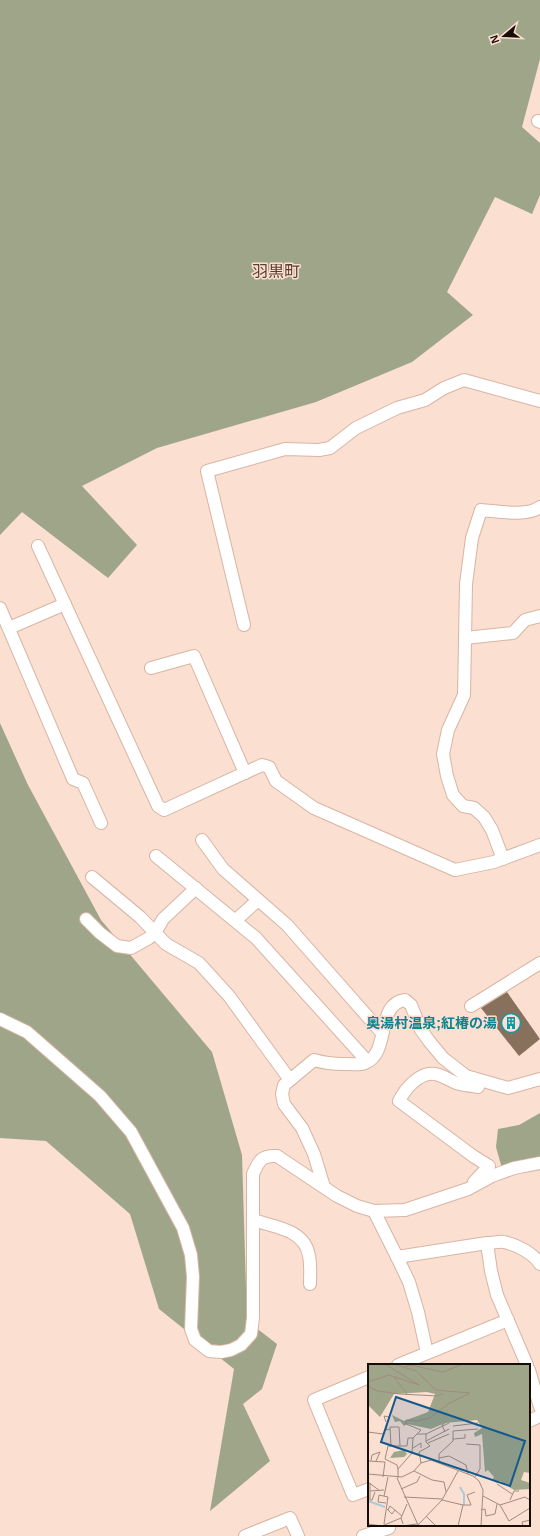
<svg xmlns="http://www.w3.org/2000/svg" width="540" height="1536" viewBox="0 0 540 1536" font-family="Arial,'Noto Sans JP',sans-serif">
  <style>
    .forest { fill: #9fa588 }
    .building { fill: #87715d }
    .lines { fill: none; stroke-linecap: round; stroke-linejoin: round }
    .street-casing { stroke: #d7b5a4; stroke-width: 14 }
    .street { stroke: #fff; stroke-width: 12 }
    .labels { text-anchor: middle; stroke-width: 3; stroke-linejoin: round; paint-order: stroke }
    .culture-label { font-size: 14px; font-weight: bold; fill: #0d838f; stroke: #fbdfd1; text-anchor: end }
    .quarter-label { font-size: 16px; fill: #5a3e2f; stroke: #fbdfd1 }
    .inset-river { fill: none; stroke: #accadb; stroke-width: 2 }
    .inset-road { fill: none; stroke: #a08b80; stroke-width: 1 }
    .view { fill: #13598e; fill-opacity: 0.15; stroke: #13598e; stroke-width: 2 }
    .inset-edge { fill: none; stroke: #170c06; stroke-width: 2 }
  </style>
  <rect width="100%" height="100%" fill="#fbdfd1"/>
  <g class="forest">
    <polygon points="0,0 540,0 540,59 522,127 540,143 540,195 532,214 495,197 447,292 473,315 412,362 316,402 157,448 82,486 137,545 108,578 22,512 0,535"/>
    <polygon points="0,723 28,785 101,920 212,1052 242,1155 247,1321 277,1344 262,1389 243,1404 270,1461 210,1511 234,1369 159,1309 130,1214 46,1141 0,1138"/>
    <polygon points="540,1113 540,1163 503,1172 496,1147 498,1129 519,1125"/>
  </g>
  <polygon class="building" points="507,992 540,1039 519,1056 481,1008"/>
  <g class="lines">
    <g class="street-casing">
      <g id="street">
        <polyline points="538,121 540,122"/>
        <polyline points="38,546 158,806 164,810 262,765 269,767 276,781 314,808 455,870 494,862 540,845"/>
        <polyline points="0,608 73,779 83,783 101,823"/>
        <polyline points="244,625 207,471 285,449 319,450 330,448 356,428 397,408 425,400 444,388 464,380 540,401"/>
        <polyline points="9,628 65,604"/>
        <polyline points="465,638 513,633 525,620 540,616"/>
        <polyline points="151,668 194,656 245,773"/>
        <polyline points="202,840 223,869 287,925 382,1033"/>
        <polyline points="156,856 256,938 367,1061"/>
        <path d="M503,859L492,830L484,817L474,808L463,806L453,795L447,776L443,754L448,730L464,695L466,584L472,538L481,510C497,511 527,517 540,507"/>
        <polyline points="92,877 140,917 166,944 199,963 229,996 290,1080"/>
        <polyline points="86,919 100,933 117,946 131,948 149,938 155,933 163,919 196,888"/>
        <polyline points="236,920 258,900"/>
        <polyline points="471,1006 540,963"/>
        <path d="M0,1019L27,1032L100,1096L131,1132L183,1228L191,1255L193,1277L191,1329L195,1340L209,1351L221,1352L231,1350L241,1345L251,1334L253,1318V1174C259,1161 261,1155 277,1156L337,1196L357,1206L374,1211L405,1210L468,1189L492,1176L514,1168L540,1163"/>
        <path d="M474,1182L489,1166L473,1156L399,1101C405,1089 420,1071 435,1074C442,1075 449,1080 456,1083C463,1085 471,1086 478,1087"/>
        <path d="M324,1187L314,1154L302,1128L284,1104L282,1094L284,1085L314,1060C324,1063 334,1064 344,1064C351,1064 359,1065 365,1063C391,1053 375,1004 405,1000L411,1005L421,1030L429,1041L443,1058L466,1076L508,1088L540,1079"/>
        <polyline points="374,1211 397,1257 487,1243 491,1271 497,1295 527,1365"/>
        <path d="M253,1220C274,1227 305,1229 309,1256C311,1265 310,1275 310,1284"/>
        <path d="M487,1243C493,1243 499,1241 504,1242C517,1245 533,1253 540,1264"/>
        <polyline points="397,1257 409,1282 418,1312 427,1353"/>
        <polyline points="398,1365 508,1320"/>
        <polyline points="529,1370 540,1407"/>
        <polyline points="369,1377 314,1400 353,1495 369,1489"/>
        <polyline points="529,1421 540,1416"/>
        <polyline points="245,1536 290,1518 298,1536"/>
        <polyline points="363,1536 389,1528 388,1525"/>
      </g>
    </g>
    <use href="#street" class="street"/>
  </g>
  <defs>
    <g id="building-ring" transform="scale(1)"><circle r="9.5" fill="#fbdfd1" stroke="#0f9aa8" stroke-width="1.5"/><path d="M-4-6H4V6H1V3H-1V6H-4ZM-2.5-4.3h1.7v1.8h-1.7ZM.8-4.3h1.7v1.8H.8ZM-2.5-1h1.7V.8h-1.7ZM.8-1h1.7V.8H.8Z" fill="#0f9aa8"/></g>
  </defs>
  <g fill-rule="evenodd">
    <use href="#building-ring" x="511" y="1023"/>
  </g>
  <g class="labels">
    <g class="culture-label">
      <text x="497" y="1028">奥湯村温泉;紅椿の湯</text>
    </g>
    <g class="quarter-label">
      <text x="276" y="277">羽黒町</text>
    </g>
  </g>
  <g transform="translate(368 1364)">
    <rect width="162" height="162" fill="#fbdfd1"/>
    <path d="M0,0H162V109L156,108L153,116L162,119V125L146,126L132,117L129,119L124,116L126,113L120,106L117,108L114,70L107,73L106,69L114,64L109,56L77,59L63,65L39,60L36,62L32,57L27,58L24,51L36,57L60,48L67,30L59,28L26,30L12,53L0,41ZM36,86L39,90L36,93L22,94L26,88Z" fill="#9fa588"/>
    <path class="inset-river" d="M92,123L96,130V141M0,137L17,143"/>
    <path class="inset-road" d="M25,0L48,7L68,26L102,29L80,40L62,54L49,57L38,56V60L53,66L45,74L44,89L30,105V114M37,3L42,1L75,8L95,0M26,13L39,30M0,18L21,11L51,21L17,0M0,22L9,27L32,30L69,32L75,29M18,58L16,52L21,53L18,66L22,65M85,62L110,59M0,68L15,70M77,68L74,61L78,58M49,70H58V78L62,82L51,88L53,99M58,70L81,59M85,75L97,74V70M58,77L81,65M60,79L81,70M98,80L112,81V105L107,113M23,82H20L17,95L29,101L30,105M32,82L31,63H22L23,82H39L40,74H45M45,84L53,79V84M71,94L81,92L98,101L100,110M0,97L17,98L15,113M3,97L4,91L12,88L8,97M71,99V90L85,77V67L110,65M46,107L64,116L76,118L78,128M0,110L34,113L46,107L53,99L63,96L105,112L111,117L115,126L113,162M29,114L50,161M0,118L12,127M2,119V136H4L7,128M129,120L144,130M33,125L49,118L52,112M2,127L16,126M16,132L20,113M115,132L132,141L157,133L162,136M36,133L74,135M74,136L95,141L90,162M142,136L146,127H151M95,141H103L99,131L107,128M132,141L141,157L162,144M19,145L24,150L27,146M20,146L22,142L34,152M113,146L117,145L118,152L127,150L129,140M58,152L68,162M0,160L14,162L33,154M16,160L20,133L11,131L10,138L18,139M35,160L33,154L39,140M34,162L49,160M49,162L74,136L90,107M155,162L154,158L162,156"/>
    <path class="view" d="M28,33L157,77L142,122L13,78Z"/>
    <rect width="162" height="162" class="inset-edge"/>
  </g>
  <g transform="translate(504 36) rotate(251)" stroke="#fbdfd1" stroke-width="3" paint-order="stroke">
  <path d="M0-3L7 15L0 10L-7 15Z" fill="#170c06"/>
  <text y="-6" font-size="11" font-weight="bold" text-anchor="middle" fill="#170c06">N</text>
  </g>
</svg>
